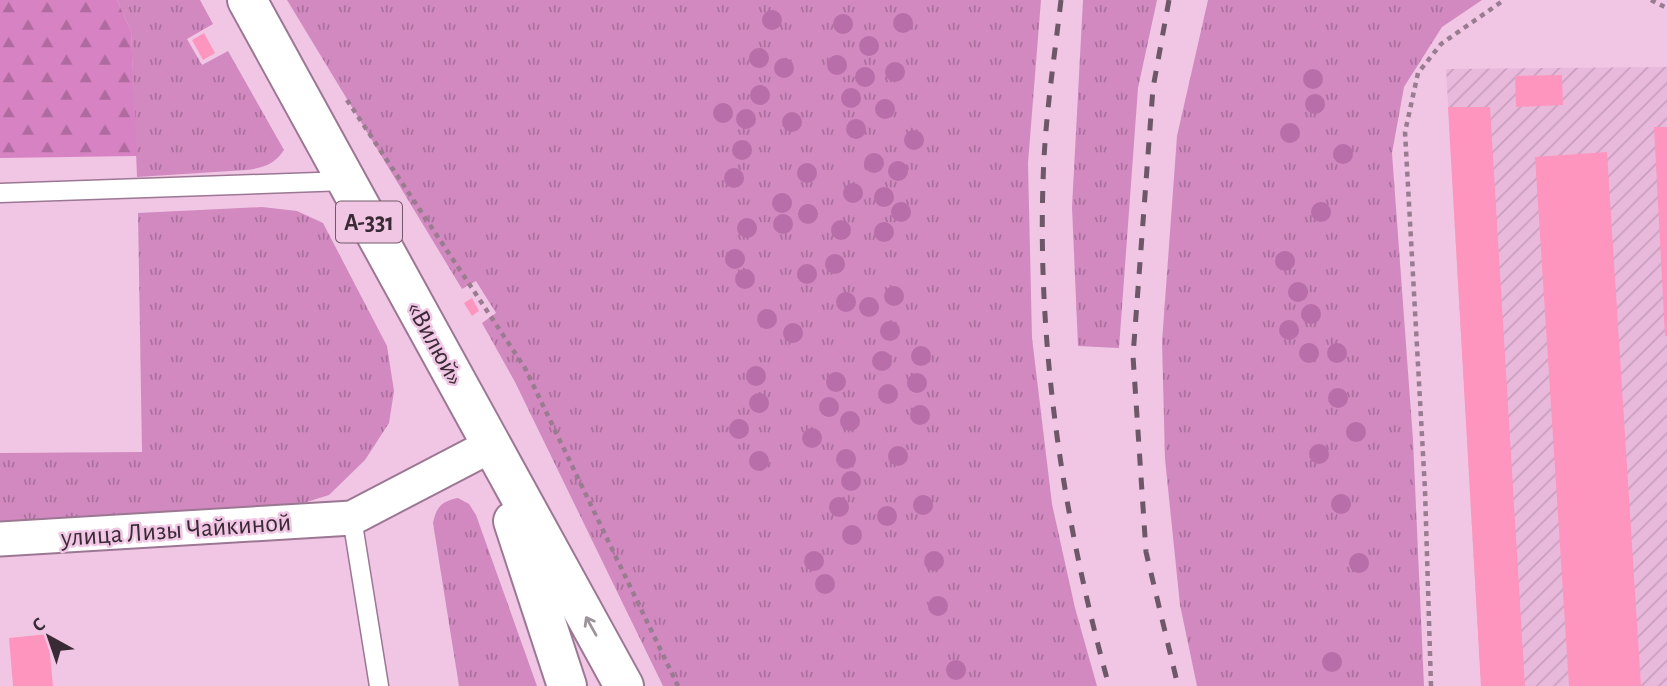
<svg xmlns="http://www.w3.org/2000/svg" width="1667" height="686" viewBox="0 0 1667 686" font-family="'Alegreya Sans',sans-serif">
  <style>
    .industrial { fill: url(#industrial-furrows) }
    .grass { fill: url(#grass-tufts) }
    .forest { fill: url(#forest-firs) }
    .building { fill: #fe95be }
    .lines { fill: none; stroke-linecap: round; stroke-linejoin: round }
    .service-casing { stroke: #9c7793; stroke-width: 21 }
    .minor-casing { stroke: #9c7793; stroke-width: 37 }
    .trunk-casing { stroke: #9c7793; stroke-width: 42 }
    .path { stroke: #9a7c91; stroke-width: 4.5; stroke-dasharray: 5 5; stroke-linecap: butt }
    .service { stroke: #fff; stroke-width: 18 }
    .minor { stroke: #fff; stroke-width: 33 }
    .trunk { stroke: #fff; stroke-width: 38 }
    .rail { stroke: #6e5768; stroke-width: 5; stroke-dasharray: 12 12; stroke-linecap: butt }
    .tree { fill: #b86ea9 }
    .oneway { stroke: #9c949a }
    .labels { text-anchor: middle; stroke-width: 5; stroke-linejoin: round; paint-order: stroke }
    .shield { fill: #f0c6e4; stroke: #71596a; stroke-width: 2 }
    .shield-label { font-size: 24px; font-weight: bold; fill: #3a2a36 }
    .street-label { font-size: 26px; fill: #3a2a36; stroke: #f0c6e4 }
  </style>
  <defs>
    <pattern id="industrial-furrows" width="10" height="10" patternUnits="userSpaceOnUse" patternTransform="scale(1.75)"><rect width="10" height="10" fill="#e9b9dc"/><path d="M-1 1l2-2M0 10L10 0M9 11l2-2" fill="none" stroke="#c99fbd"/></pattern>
    <pattern id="grass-tufts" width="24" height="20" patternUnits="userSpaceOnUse" patternTransform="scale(1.75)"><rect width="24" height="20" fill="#d189c0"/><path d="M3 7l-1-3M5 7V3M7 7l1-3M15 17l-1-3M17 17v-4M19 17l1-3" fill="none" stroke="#ab709d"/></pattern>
    <pattern id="forest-firs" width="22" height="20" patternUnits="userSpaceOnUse" patternTransform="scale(1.75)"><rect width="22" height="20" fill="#d782c3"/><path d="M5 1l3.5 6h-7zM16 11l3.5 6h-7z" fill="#af6b9f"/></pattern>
  </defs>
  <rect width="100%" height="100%" fill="#f0c6e4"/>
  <polygon class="industrial" points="1667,67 1667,686 1481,686 1446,69"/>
  <g class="grass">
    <path d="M117,0H200L213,24L187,39L202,65L228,51L284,150C275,164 263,168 246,170L137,177L131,31Z"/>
    <polygon points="287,0 1041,0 1028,163 1032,338 1052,504 1075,608 1097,686 663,686 515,382 482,323 496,313 476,281 462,289"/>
    <polygon points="1083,0 1157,0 1138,88 1119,348 1078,346 1072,207"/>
    <polygon points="1208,0 1482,0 1442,27 1404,87 1392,153 1413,440 1424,686 1197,686 1180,605 1165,459 1162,342 1177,136"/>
    <polygon points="262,207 297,211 323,223 387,346 394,391 389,423 365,460 329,495 272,513 0,527 0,453 142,452 138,213"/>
    <path d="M458,498L469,504L476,515L537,686H459L433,523C436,507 442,501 458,498Z"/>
  </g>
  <polygon class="forest" points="0,0 117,0 131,31 137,156 0,158"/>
  <g class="building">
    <polygon points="204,33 215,53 203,60 192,40"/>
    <polygon points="1562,75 1563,105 1516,107 1515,76"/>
    <polygon points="1448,107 1490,107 1525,686 1481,686"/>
    <polygon points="1654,127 1667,127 1667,336 1665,336"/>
    <polygon points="1607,152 1641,686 1569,686 1535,157"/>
    <polygon points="472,298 479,311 472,316 464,303"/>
    <polygon points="48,634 53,686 13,686 9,638"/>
  </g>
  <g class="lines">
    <g class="service-casing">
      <g id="service">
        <polyline points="0,193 346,181"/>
        <polyline points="352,518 379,686"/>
      </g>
    </g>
    <g class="minor-casing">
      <polyline id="minor" points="0,539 352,518 490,446"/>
    </g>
    <g class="trunk-casing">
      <g id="trunk">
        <polyline points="247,0 624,686"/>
        <polyline points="513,521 567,686"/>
      </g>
    </g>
    <g class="path">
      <polyline points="1651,0 1667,8"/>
      <polyline points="347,100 525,368 678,686"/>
      <polyline points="1431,686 1425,490 1405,132 1418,73 1441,44 1504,0"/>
    </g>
    <use href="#service" class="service"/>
    <use href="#minor" class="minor"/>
    <use href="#trunk" class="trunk"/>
    <g class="rail">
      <path d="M1061,0C1055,52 1047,105 1044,158C1035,335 1062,516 1109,686"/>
      <polyline points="1169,0 1153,88 1133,356 1146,552 1178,686"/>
    </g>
  </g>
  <g class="tree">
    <circle cx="772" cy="20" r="10"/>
    <circle cx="903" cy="23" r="10"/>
    <circle cx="843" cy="24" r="10"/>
    <circle cx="869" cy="46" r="10"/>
    <circle cx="759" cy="58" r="10"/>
    <circle cx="837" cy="65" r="10"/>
    <circle cx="784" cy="68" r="10"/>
    <circle cx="895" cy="72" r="10"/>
    <circle cx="865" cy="77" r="10"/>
    <circle cx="1313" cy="79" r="10"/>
    <circle cx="760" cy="95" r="10"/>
    <circle cx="851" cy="98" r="10"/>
    <circle cx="1315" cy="104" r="10"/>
    <circle cx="885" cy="109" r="10"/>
    <circle cx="723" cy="113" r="10"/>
    <circle cx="746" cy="119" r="10"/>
    <circle cx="792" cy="122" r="10"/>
    <circle cx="856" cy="129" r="10"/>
    <circle cx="1290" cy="133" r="10"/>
    <circle cx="914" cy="140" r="10"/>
    <circle cx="742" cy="150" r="10"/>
    <circle cx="1343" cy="154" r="10"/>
    <circle cx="874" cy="163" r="10"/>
    <circle cx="898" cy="171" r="10"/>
    <circle cx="807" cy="173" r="10"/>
    <circle cx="734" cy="178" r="10"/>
    <circle cx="853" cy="193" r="10"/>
    <circle cx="884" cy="197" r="10"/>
    <circle cx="782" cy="203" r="10"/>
    <circle cx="901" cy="212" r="10"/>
    <circle cx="1321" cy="212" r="10"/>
    <circle cx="808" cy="214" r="10"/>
    <circle cx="783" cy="224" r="10"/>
    <circle cx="747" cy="228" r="10"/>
    <circle cx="841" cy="230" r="10"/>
    <circle cx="884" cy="232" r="10"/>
    <circle cx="735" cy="259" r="10"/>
    <circle cx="1285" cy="261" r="10"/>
    <circle cx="835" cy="264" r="10"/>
    <circle cx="807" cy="274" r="10"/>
    <circle cx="745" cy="279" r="10"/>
    <circle cx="1298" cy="292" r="10"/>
    <circle cx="894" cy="296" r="10"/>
    <circle cx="846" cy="302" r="10"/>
    <circle cx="869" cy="307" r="10"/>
    <circle cx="1311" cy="314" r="10"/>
    <circle cx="767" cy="319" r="10"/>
    <circle cx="1289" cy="330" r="10"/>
    <circle cx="890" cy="331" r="10"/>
    <circle cx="793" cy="333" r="10"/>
    <circle cx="1309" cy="353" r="10"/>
    <circle cx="1337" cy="353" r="10"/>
    <circle cx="921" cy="356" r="10"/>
    <circle cx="882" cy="361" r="10"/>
    <circle cx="756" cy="376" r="10"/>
    <circle cx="836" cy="382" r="10"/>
    <circle cx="917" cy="383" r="10"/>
    <circle cx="888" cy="394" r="10"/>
    <circle cx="1338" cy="398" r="10"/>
    <circle cx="759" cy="403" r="10"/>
    <circle cx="829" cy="407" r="10"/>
    <circle cx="920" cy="415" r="10"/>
    <circle cx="850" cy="421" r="10"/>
    <circle cx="739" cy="429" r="10"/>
    <circle cx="1356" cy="432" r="10"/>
    <circle cx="812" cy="438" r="10"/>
    <circle cx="1319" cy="454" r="10"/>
    <circle cx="898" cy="456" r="10"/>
    <circle cx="846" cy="459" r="10"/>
    <circle cx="759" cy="461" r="10"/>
    <circle cx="851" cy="481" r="10"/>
    <circle cx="1341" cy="504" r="10"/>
    <circle cx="923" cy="505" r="10"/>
    <circle cx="839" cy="507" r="10"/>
    <circle cx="887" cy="516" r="10"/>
    <circle cx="852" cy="535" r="10"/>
    <circle cx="814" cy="561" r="10"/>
    <circle cx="934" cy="561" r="10"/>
    <circle cx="1359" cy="563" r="10"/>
    <circle cx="825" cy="584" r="10"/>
    <circle cx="938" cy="606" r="10"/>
    <circle cx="1332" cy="662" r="10"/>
    <circle cx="956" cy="670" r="10"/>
  </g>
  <defs><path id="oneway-shaft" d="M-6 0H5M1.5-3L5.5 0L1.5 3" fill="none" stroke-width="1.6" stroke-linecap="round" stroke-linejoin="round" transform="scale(1.75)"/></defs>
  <use class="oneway" href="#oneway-shaft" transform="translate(591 626) rotate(-119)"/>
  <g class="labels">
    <rect class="shield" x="336" y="201.5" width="66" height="41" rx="5"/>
    <g class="shield-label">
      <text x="369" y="230">А-331</text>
    </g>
    <g class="street-label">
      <text transform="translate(436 343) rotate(61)" y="9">«Вилюй»</text>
      <text transform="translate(176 529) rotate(-4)" y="9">улица Лизы Чайкиной</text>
    </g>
  </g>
  <g transform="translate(49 637) rotate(320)" stroke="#f0c6e4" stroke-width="5" paint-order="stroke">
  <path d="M0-5L12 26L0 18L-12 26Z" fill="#3a2a36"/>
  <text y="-10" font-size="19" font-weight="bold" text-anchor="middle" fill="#3a2a36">С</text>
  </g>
</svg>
